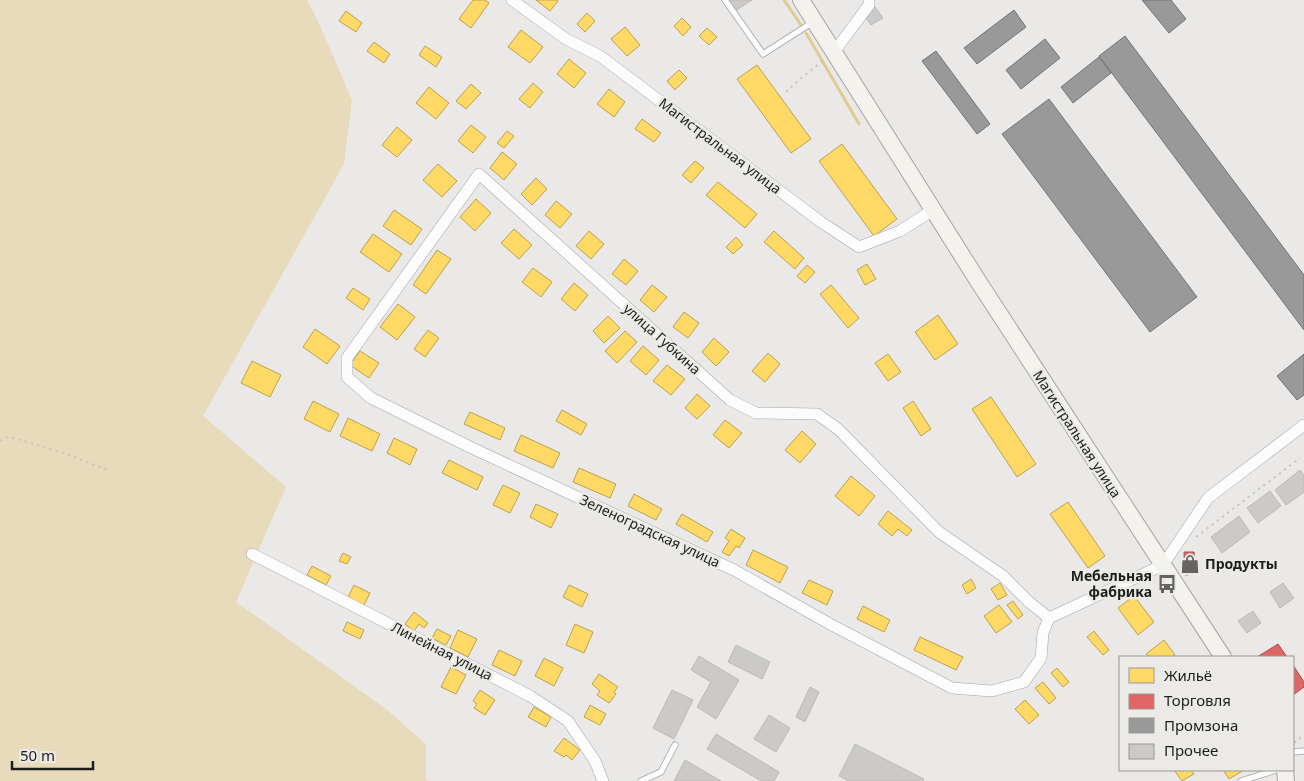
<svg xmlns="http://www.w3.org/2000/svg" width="1304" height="781" viewBox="0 0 1304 781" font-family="'Noto Sans',sans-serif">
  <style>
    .green { fill: #e8dbbb }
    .homes { fill: #ffd966; stroke: #bba150 }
    .shops { fill: #e06666; stroke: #a65050 }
    .industry { fill: #999; stroke: #747473 }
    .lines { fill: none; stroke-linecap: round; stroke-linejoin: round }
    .stream { stroke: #e0cc92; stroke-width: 3 }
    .building { fill: #cbcac9; stroke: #bbbab9 }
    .lane-casing { stroke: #a5a4a3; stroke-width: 7 }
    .street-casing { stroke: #a5a4a3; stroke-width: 12 }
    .secondary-casing { stroke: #a5a4a3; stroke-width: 18 }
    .path { stroke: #c9c8c7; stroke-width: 2; stroke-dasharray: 2.5 4; stroke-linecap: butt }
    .lane { stroke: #fcfcfc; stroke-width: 5.5 }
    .street { stroke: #fcfcfc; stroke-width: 11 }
    .secondary { stroke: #f4f2ec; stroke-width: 16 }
    .labels { text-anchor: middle; stroke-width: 5; stroke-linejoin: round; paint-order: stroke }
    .street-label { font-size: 14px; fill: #1d1d1b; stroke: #ebeae7 }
    .poi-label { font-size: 14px; font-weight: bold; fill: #1d1d1b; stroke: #ebeae7; text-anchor: start }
  </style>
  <rect width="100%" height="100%" fill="#eae9e8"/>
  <polygon class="green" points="0,0 307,0 319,23 352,100 344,164 203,416 286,487 236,602 386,709 426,744 426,779 429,781 0,781"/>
  <g class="homes">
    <polygon points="473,0 485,0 489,3 471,28 459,19"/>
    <polygon points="536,0 557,0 558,1 550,11"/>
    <polygon points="346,11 362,23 356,32 339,21"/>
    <polygon points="587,13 595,21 585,32 577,24"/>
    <polygon points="682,18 691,27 683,36 674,26"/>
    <polygon points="625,27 640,45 627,56 611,39"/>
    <polygon points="707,28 717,37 709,45 699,36"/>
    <polygon points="521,30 543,47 530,63 508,47"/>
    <polygon points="374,42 390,54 384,63 367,51"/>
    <polygon points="425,46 442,57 436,67 419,55"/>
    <polygon points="569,59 586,73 574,88 557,74"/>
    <polygon points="757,65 811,139 791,153 737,79"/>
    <polygon points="679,70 687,78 675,90 667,81"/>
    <polygon points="533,83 543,92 530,108 519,99"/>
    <polygon points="471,84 481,93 466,109 456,101"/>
    <polygon points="429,87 449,103 436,119 416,103"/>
    <polygon points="609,89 625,102 614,117 597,104"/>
    <polygon points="642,119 661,133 654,142 635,129"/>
    <polygon points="471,125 486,137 473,153 458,141"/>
    <polygon points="397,127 412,140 397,157 382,145"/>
    <polygon points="507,131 514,136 504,148 497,143"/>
    <polygon points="842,144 897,219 874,236 819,161"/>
    <polygon points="502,152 517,164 504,180 490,168"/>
    <polygon points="695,161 704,168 691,183 682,175"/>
    <polygon points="438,164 457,181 442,197 423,180"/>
    <polygon points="536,178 547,189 532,205 521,194"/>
    <polygon points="718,182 757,214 745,228 706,195"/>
    <polygon points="476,199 491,213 475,231 460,217"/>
    <polygon points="556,201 572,214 560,228 545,215"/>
    <polygon points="394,210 422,229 411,245 383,226"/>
    <polygon points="514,229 532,245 519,259 501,243"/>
    <polygon points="589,231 604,244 591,259 576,246"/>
    <polygon points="774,231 804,258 795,269 764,242"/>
    <polygon points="373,234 402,254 389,272 360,252"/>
    <polygon points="736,237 743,245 733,254 726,247"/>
    <polygon points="437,250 451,259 426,294 413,285"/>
    <polygon points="624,259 638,271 626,285 612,274"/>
    <polygon points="867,264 876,279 865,285 857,270"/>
    <polygon points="807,265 815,272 805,283 797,276"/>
    <polygon points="533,268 552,282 541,297 522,282"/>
    <polygon points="574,283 588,295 575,311 561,299"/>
    <polygon points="652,285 667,297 654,312 640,300"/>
    <polygon points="831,285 859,318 848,328 820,294"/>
    <polygon points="353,288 370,299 363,310 346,298"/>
    <polygon points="398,304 415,317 397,340 380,327"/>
    <polygon points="684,312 699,323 688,338 673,327"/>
    <polygon points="938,315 958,344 935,360 915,332"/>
    <polygon points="608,316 620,328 604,343 593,331"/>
    <polygon points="315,329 340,346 327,364 303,347"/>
    <polygon points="428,330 439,338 425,357 414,349"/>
    <polygon points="625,331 637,342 617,363 605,351"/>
    <polygon points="714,338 729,352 716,366 702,352"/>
    <polygon points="643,346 659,360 646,375 630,361"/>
    <polygon points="360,351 379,363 369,378 350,365"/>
    <polygon points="768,353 780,364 765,382 752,371"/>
    <polygon points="888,354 901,372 888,381 875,363"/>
    <polygon points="252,361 281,375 270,397 241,383"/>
    <polygon points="667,365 685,379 671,395 653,381"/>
    <polygon points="697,394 710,406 697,419 685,408"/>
    <polygon points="991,397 1036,464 1017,477 972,409"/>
    <polygon points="313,401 339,414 330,432 304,419"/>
    <polygon points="913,401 931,429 921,436 903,408"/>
    <polygon points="562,410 587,424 581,435 556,421"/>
    <polygon points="470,412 505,428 500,440 464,424"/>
    <polygon points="348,418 380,434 372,451 340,436"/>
    <polygon points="725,420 742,433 729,448 713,435"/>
    <polygon points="802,431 816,444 800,463 785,450"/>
    <polygon points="521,435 560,453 553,468 514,451"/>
    <polygon points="394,438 417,449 410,465 387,453"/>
    <polygon points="449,460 483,477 477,490 442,473"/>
    <polygon points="579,468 616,484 610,498 573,482"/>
    <polygon points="851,476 875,496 859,516 835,496"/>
    <polygon points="503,485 520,493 510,513 493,505"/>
    <polygon points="634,494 662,509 656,520 628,506"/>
    <polygon points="1068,502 1105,556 1088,568 1050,514"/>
    <polygon points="536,504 558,514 551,528 530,517"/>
    <polygon points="888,511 912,530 907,536 898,529 892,536 878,524"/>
    <polygon points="682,514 713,532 707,542 676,524"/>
    <polygon points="731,529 745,538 739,548 736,546 729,556 722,552 729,541 725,538"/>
    <polygon points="753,550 788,567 780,583 746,565"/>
    <polygon points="343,553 351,557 347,564 339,561"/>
    <polygon points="312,566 331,576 326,585 307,575"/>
    <polygon points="971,579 976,588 967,594 962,585"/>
    <polygon points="809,580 833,591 827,605 802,593"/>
    <polygon points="1000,583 1007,595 998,600 991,589"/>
    <polygon points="354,585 370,593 363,607 347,599"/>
    <polygon points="569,585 588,594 582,607 563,597"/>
    <polygon points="1134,596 1154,622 1138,635 1118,608"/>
    <polygon points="1013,601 1023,615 1018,619 1007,605"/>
    <polygon points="999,605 1012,622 996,633 984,616"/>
    <polygon points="863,606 890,620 884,632 857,619"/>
    <polygon points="414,612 428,623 424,628 419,624 414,631 405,624"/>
    <polygon points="347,622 364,630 360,639 343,631"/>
    <polygon points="575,624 593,632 584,653 566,645"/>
    <polygon points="437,629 451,636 446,645 432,638"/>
    <polygon points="458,630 477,639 468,657 450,648"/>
    <polygon points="1094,631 1109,650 1103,655 1087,637"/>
    <polygon points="920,637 963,657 956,670 914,650"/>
    <polygon points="1164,640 1175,655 1171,657 1149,657 1146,654"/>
    <polygon points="499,650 522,661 515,676 492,665"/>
    <polygon points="544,658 563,668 554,686 535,676"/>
    <polygon points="451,667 466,675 456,694 441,687"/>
    <polygon points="1057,668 1069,682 1063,687 1051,673"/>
    <polygon points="599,674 618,687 614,692 616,694 609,703 597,695 600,691 592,684"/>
    <polygon points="1043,682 1056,698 1049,704 1035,688"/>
    <polygon points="480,690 495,700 485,715 474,708 477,704 473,701"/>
    <polygon points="1025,700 1039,715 1029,724 1015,709"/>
    <polygon points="590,705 606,714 600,725 584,717"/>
    <polygon points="534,707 551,717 546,727 528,717"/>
    <polygon points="564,738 580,750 572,760 566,755 564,757 554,751"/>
    <polygon points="1174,770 1191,770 1194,774 1182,781"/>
    <polygon points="1223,770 1244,770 1229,779"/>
  </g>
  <g class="shops">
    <polygon points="1184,552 1194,552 1195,574 1185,575"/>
    <polygon points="1278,644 1287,657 1257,657"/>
    <polygon points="1293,665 1304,682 1304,687 1293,695"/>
  </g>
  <g class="industry">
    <polygon points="1142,0 1171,0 1186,19 1169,33"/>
    <polygon points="1014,10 1026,27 977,64 964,48"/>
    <polygon points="1125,36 1304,275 1304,330 1099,56"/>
    <polygon points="1045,39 1060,58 1021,89 1006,70"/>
    <polygon points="936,51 990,124 977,134 922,61"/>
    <polygon points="1099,57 1111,73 1073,103 1061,87"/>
    <polygon points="1049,99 1197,297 1150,332 1002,134"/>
    <polygon points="1304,354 1304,395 1297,400 1277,376"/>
  </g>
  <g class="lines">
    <g class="stream">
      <polyline points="784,0 801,25"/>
      <polyline points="806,33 859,124"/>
    </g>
  </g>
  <g class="building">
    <polygon points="728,0 752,0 735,11"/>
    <polygon points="875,7 883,18 871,25 864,15"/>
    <polygon points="1300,470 1304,475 1304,492 1286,505 1275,490"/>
    <polygon points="1270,491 1281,506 1258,523 1247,508"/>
    <polygon points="1239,516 1250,532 1222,553 1211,537"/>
    <polygon points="1283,583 1294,598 1280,608 1270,592"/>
    <polygon points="1253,611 1261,623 1247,633 1238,621"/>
    <polygon points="736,645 770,662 762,679 728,662"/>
    <polygon points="699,656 739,680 716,719 697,707 711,682 691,670"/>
    <polygon points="810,687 819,692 805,722 796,717"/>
    <polygon points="672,690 693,700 674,739 653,728"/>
    <polygon points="769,715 790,728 776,752 754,739"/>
    <polygon points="716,734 779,772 774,781 761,781 707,749"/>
    <polygon points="855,744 924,779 923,781 849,781 839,776"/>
    <polygon points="685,760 721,781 674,781"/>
  </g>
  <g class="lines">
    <g class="lane-casing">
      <g id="lane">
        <polyline points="725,0 763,54 813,22"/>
        <polyline points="1293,752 1304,751"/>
        <polyline points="641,781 661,772 675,745"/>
        <polyline points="1241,781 1276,770"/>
      </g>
    </g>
    <g class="street-casing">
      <g id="street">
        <polyline points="512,0 566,39 600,56 821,222 859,247 900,231 933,210"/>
        <polyline points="834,52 869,5 869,0"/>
        <polyline points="252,554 530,696 568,721 595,761 603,781"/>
        <polyline points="1049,618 1029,602 1003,576 939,532 838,429 817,414 756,413 730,400 479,174 347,358 347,377 371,398 472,448 734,570 830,624 952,688 992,691 1024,682 1041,658 1043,633 1049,618 1163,565 1208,498 1304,425"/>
      </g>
    </g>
    <g class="secondary-casing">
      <g id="secondary">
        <polyline points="801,0 978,281 1223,657"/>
        <polyline points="1285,770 1286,781"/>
      </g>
    </g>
    <g class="path">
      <polyline points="786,92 800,79 824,60"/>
      <polyline points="0,441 7,437 21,440 67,454 107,470"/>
      <polyline points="1196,537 1300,458"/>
      <polyline points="1294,743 1304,734"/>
    </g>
    <use href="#lane" class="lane"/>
    <use href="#street" class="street"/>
    <use href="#secondary" class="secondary"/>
  </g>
  <defs>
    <g id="shop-bare" transform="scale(1.5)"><path d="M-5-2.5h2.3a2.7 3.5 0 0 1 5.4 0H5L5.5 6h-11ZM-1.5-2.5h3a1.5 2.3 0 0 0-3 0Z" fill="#656463" stroke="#ebeae7" stroke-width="2.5" paint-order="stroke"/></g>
    <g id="bus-bare" transform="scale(1.5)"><path d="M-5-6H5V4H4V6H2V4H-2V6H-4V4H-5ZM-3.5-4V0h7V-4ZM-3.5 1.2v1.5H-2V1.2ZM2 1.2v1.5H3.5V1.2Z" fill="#656463" stroke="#ebeae7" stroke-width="2.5" paint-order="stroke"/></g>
  </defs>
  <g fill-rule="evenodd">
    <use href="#shop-bare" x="1190" y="564"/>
    <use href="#bus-bare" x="1167" y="584"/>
  </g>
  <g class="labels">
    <g class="street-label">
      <text transform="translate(720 146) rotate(37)" y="5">Магистральная улица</text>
      <text transform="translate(662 339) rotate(42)" y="5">улица Губкина</text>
      <text transform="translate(1077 434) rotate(57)" y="5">Магистральная улица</text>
      <text transform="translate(650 531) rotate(25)" y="5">Зеленоградская улица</text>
      <text transform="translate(442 651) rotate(27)" y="5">Линейная улица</text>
    </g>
    <g class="poi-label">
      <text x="1205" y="569">Продукты</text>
      <text x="1152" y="581" text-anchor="end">Мебельная<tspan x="1152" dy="16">фабрика</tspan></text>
    </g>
  </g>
  <rect x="1119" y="656" width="175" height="115" fill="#ebeae7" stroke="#999895"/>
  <rect x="1129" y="668" width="25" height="15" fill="#ffd966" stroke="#999895"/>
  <text x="1164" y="681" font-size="15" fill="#1d1d1b">Жильё</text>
  <rect x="1129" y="694" width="25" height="15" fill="#e06666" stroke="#999895"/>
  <text x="1164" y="706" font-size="15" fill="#1d1d1b">Торговля</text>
  <rect x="1129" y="718" width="25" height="15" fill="#999999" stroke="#999895"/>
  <text x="1164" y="731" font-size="15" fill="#1d1d1b">Промзона</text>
  <rect x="1129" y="744" width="25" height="15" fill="#cbcac9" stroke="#999895"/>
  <text x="1164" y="756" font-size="15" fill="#1d1d1b">Прочее</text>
  <path d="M12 761v8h81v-8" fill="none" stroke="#1d1d1b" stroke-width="2.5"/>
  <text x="20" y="761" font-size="15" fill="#1d1d1b" stroke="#ebeae7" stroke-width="4" paint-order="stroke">50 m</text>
</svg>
